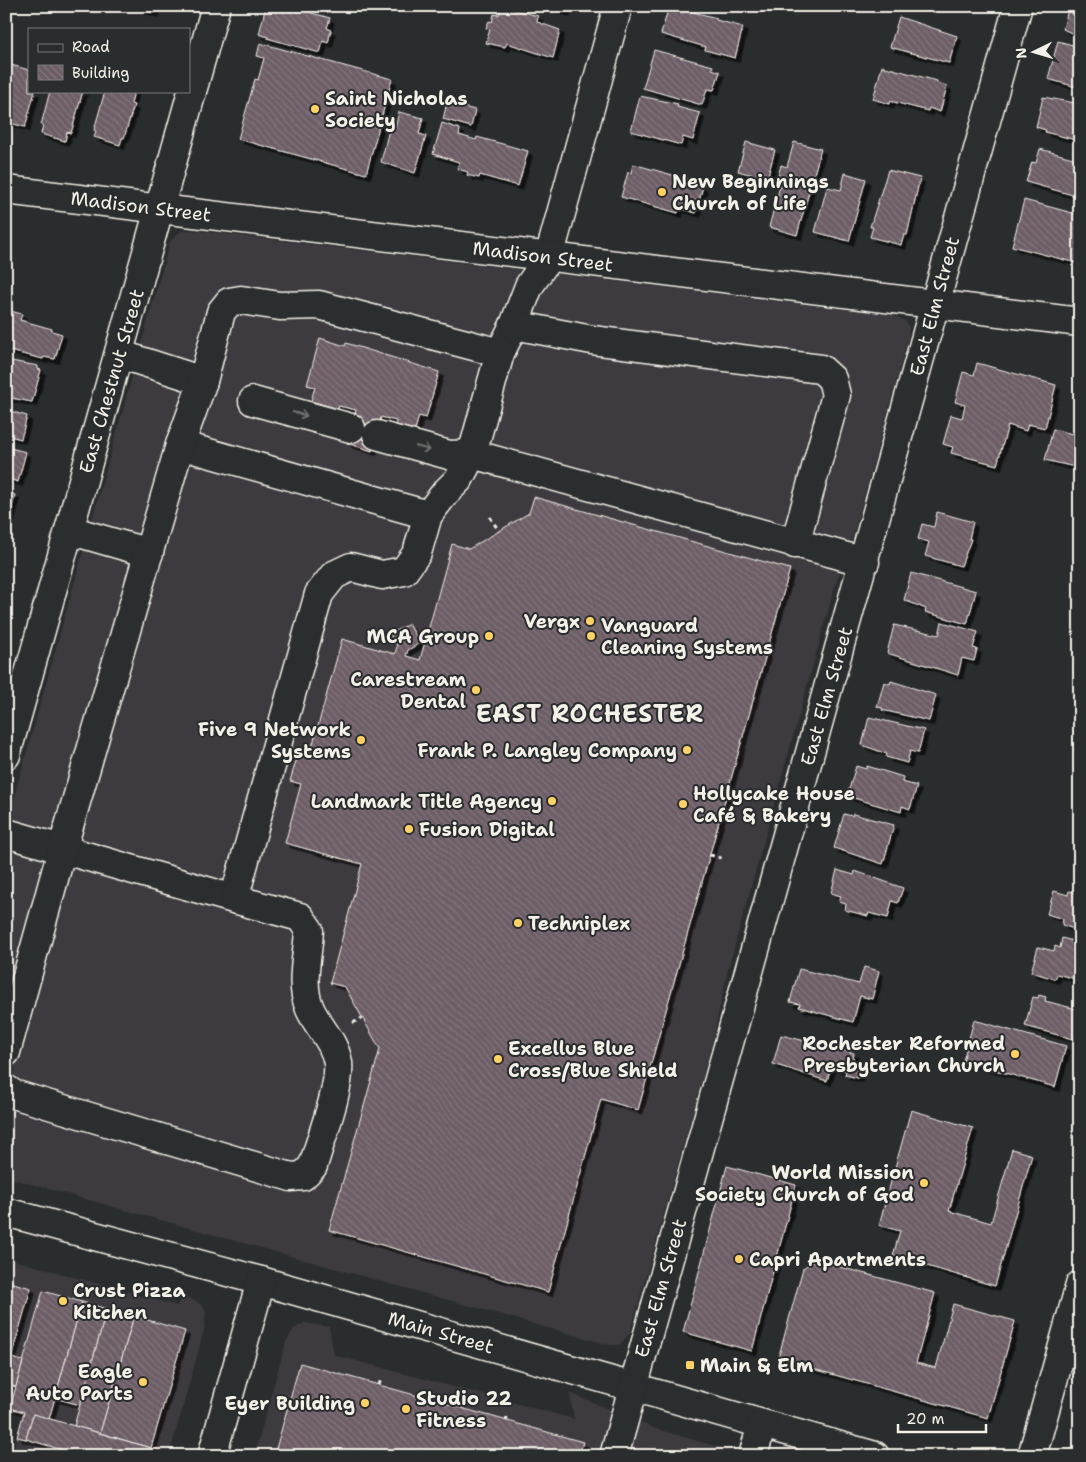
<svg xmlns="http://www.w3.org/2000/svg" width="1086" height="1462" viewBox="0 0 1086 1462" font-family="'Shantell Sans',sans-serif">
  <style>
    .built { fill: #3e3b3f }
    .building { fill: url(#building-back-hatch); stroke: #f4f1e8; filter: url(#shadow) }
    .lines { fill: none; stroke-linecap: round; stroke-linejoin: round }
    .minor-casing { stroke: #f4f1e8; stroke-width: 31 }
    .path { stroke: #f4f1e8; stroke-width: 3; stroke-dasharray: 4 4; stroke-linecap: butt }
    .minor { stroke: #2a2d2e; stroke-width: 28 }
    .oneway { stroke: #71726f }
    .poi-dot { fill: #ffd166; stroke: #2a2d2e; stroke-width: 2 }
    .labels { text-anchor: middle; stroke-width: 4; stroke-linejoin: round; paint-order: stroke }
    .poi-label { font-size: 19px; font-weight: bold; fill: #f4f1e8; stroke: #2a2d2e; text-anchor: start }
    .street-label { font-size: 19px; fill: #f4f1e8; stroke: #2a2d2e }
    .district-label { font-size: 24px; font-weight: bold; letter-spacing: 1px; fill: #f4f1e8; stroke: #2a2d2e }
  </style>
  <defs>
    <pattern id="building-back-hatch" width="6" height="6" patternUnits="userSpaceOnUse" patternTransform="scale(1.25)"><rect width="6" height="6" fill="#6d5d66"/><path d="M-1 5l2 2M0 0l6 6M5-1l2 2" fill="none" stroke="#82757c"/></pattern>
    <filter id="shadow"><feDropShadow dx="4.5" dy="4.5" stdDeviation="0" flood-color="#0009"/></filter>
  </defs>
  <rect width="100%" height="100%" fill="#2a2d2e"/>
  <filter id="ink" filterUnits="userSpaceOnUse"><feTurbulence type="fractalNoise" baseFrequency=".02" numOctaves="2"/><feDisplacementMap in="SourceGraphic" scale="10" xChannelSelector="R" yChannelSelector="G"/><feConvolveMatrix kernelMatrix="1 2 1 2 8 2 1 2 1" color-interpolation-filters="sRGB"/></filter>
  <g filter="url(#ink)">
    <g class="built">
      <polygon points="193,230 893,315 905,321 909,328 908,339 855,529 836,582 727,973 711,1048 630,1333 619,1345 610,1345 6,1177 6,826 170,242 181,231"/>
      <polygon points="6,1258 177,1306 180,1300 187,1298 196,1301 203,1307 206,1312 204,1330 169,1456 11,1456 23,1415 6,1410"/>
      <polygon points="304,1323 329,1327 334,1355 574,1419 570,1393 656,1429 750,1456 254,1456 286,1342 293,1330"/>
    </g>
    <g class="building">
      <polygon points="130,6 156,6 154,13"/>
      <polygon points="266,6 287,6 330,18 327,28 331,30 328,43 323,41 320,53 267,38 268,37 259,34"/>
      <polygon points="501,6 538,16 537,22 560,30 553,58 507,43 505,47 486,43 490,29 486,28 489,21 492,22 494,14 499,15"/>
      <polygon points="546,6 567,6 566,12"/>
      <polygon points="669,6 717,18 716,20 743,27 735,58 705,50 706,47 661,34"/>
      <polygon points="1069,6 1080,6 1080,37 1063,29"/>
      <polygon points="899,17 957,36 949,63 890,47"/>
      <polygon points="1058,41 1080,47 1080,88 1048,79"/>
      <polygon points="260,43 392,79 366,174 238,139 255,79 258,80 264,58 257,56"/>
      <polygon points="654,50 713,66 712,69 720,72 714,90 707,89 702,105 643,88"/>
      <polygon points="11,65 29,70 29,91 35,91 25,127 6,122 6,82"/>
      <polygon points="882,66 937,81 937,83 947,86 940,112 929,108 928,111 890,101 890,104 873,99"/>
      <polygon points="50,91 83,91 71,133 67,132 65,141 41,134 43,125 41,125"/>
      <polygon points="105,91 134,91 131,104 134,105 124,138 122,138 120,145 94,137 96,131 94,130"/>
      <polygon points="640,96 678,104 677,107 700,113 693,140 683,137 681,145 631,131"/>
      <polygon points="1043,97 1080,104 1080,141 1045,132 1046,130 1036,127"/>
      <polygon points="447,103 475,110 471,127 443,119"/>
      <polygon points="399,112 423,118 419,134 426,136 415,173 381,162 390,126 395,128"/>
      <polygon points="442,123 460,129 459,135 476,140 477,137 528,151 518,186 480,175 479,178 467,175 468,172 458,169 459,162 433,154"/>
      <polygon points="746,142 775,150 767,179 738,171"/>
      <polygon points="794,142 821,149 797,235 769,227 780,186 776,185 781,165 787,167"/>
      <polygon points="1040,149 1080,160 1080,197 1026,182 1032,162 1036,163"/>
      <polygon points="633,164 687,179 686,181 703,186 696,213 679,208 678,213 621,197 628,172 631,173"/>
      <polygon points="888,170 920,178 907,235 904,235 901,245 870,237 873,227 870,227"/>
      <polygon points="845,173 866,179 849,241 815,232 827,187 841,190"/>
      <polygon points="1024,200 1080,215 1080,264 1012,246"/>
      <polygon points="6,310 22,314 20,320 52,329 52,331 62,334 55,359 44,357 43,359 6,350"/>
      <polygon points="320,338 345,346 346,343 439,372 426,418 419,416 415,430 396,425 396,421 381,417 372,451 347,443 356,410 339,406 338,409 311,401 315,387 307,385"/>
      <polygon points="6,360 38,366 38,369 41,370 32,402 6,397"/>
      <polygon points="977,363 1056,385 1045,428 1028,424 1026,431 1008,425 997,465 951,453 953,447 943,444 951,415 962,418 965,405 955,402 963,372 974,375"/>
      <polygon points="6,410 27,416 21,439 6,435"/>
      <polygon points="1053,429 1080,436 1075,467 1045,460"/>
      <polygon points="6,447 26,452 18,482 6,478"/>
      <polygon points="6,490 15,495 10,516 6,515"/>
      <polygon points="534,497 790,569 638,1110 601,1099 548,1292 329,1230 380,1049 345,987 330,983 362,864 285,843 301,784 290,781 300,748 311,751 342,639 395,654 397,646 390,634 409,624 420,643 408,650 406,656 420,660 452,544 469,549 529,513"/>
      <polygon points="937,512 973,522 969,539 971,539 961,566 925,556 929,542 918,539 922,524 934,527"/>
      <polygon points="911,573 976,591 967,624 925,612 926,609 904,600"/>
      <polygon points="942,622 978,632 973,648 977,649 974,661 962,658 958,675 887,653 894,625 939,635"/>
      <polygon points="891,681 936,695 929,721 882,710 883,708 877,707 884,682 890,684"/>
      <polygon points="869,717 924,730 918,753 910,751 907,763 886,757 887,754 862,745"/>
      <polygon points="856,766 866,769 867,766 903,777 902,782 917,786 910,809 902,806 901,812 847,796"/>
      <polygon points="844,814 852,816 853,814 894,825 883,864 834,848"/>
      <polygon points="1078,843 1080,844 1080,862 1074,860"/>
      <polygon points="837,870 854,875 855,871 903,888 898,903 892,901 888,918 869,913 868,916 845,910 846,904 839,902 841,896 831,893"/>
      <polygon points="1054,891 1068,895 1069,891 1080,894 1080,931 1062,925 1063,919 1047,914"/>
      <polygon points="1062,938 1080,943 1080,980 1057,974 1055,979 1031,972 1038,947 1054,951 1055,946 1060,948"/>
      <polygon points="864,967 879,971 872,999 860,996 853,1022 799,1007 800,1004 790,1002 799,969 859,984"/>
      <polygon points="1039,995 1046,997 1045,1001 1080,1010 1080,1041 1025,1026 1033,997 1038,998"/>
      <polygon points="974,1020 1066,1046 1055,1087 963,1061"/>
      <polygon points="781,1035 854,1053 853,1060 862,1063 858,1078 845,1075 846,1071 831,1066 827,1081 773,1064"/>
      <polygon points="911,1110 973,1128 949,1211 991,1223 1012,1149 1032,1155 995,1286 893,1256 900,1231 879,1225"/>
      <polygon points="727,1166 796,1185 752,1351 683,1332"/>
      <polygon points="815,1260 935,1293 916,1363 936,1368 953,1304 1015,1321 988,1418 778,1359 803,1268"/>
      <polygon points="6,1281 31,1288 11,1358 23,1361 16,1387 6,1384"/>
      <polygon points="43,1291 82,1302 49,1419 33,1414 26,1439 17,1437 24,1412 10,1408"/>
      <polygon points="82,1302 107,1309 80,1405 55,1398"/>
      <polygon points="107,1309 134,1316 100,1433 74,1426"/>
      <polygon points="134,1316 185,1331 151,1448 100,1433"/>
      <polygon points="300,1363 583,1442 579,1456 274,1456"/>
      <polygon points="33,1414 151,1448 149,1456 82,1456 26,1439"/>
      <polygon points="67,1451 82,1456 65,1456"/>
    </g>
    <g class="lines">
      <g class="minor-casing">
        <g id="minor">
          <polyline points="618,6 549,257 529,286 514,325 500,353 472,454 865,562"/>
          <polyline points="6,190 1080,322"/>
          <polyline points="514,325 592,340 821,369 832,379 836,395 795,544"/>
          <polyline points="119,354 203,381 221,312 229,302 241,300 280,306 319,305 500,353"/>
          <polyline points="253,401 351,428"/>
          <polyline points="180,445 428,515"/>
          <polyline points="69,530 149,553"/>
          <polyline points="6,755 216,6"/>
          <polyline points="6,833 234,899"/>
          <polyline points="6,1052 62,850 180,445 203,381"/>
          <path d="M6,1089L13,1094L291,1177L303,1176L313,1166C320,1141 341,1087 338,1063C335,1042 318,1027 310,1009C299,984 308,956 309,930L300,917L234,899L319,594L334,575L351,567L382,575L404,571L417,553L428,515L445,493L459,479L472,454L449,455L377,435"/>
          <polyline points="6,1212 261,1281 875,1456"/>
          <polyline points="212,1456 261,1281"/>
          <polyline points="614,1456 1018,6"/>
          <polyline points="753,1456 762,1424"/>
          <polyline points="1032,1456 1080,1285"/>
        </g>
      </g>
      <g class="path">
        <polyline points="490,517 499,531"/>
        <polyline points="710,855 725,859"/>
        <polyline points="353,1023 362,1018"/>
        <polyline points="379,1385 381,1379"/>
        <polyline points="506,1421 508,1415"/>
      </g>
      <use href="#minor" class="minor"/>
    </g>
    <defs><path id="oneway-shaft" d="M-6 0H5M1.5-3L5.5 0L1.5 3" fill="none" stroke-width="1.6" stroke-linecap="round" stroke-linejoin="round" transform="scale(1.25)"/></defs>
    <g class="oneway">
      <use href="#oneway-shaft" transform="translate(300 414) rotate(15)"/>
      <use href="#oneway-shaft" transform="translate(423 448) rotate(16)"/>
    </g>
  </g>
  <g class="poi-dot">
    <circle cx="315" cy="109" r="5"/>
    <circle cx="662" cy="192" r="5"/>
    <circle cx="590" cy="621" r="5"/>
    <circle cx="489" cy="636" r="5"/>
    <circle cx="591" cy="636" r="5"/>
    <circle cx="476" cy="690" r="5"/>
    <circle cx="361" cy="740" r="5"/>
    <circle cx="687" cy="750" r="5"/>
    <circle cx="552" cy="801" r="5"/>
    <circle cx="683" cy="804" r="5"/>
    <circle cx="409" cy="829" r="5"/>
    <circle cx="518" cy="923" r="5"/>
    <circle cx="1015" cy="1054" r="5"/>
    <circle cx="498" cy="1059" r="5"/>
    <circle cx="924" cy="1183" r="5"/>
    <circle cx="739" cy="1259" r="5"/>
    <circle cx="63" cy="1301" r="5"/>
    <rect x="685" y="1360" width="10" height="10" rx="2.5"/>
    <circle cx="143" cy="1382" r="5"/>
    <circle cx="365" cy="1403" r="5"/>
    <circle cx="406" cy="1409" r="5"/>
  </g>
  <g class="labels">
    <g class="poi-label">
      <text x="325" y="105">Saint Nicholas<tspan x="325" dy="22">Society</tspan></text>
      <text x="672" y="188">New Beginnings<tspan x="672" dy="22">Church of Life</tspan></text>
      <text x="580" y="628" text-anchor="end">Vergx</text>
      <text x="601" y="632">Vanguard<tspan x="601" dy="22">Cleaning Systems</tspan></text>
      <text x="479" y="643" text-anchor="end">MCA Group</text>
      <text x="466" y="686" text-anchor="end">Carestream<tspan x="466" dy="22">Dental</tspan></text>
      <text x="351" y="736" text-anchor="end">Five 9 Network<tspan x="351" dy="22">Systems</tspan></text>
      <text x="677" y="757" text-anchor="end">Frank P. Langley Company</text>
      <text x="693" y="800">Hollycake House<tspan x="693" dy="22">Café &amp; Bakery</tspan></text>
      <text x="542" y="808" text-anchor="end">Landmark Title Agency</text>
      <text x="419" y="836">Fusion Digital</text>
      <text x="528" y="930">Techniplex</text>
      <text x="1005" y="1050" text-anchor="end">Rochester Reformed<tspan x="1005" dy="22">Presbyterian Church</tspan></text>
      <text x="508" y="1055">Excellus Blue<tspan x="508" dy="22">Cross/Blue Shield</tspan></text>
      <text x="914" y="1179" text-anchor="end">World Mission<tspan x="914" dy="22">Society Church of God</tspan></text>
      <text x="749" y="1266">Capri Apartments</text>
      <text x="73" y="1297">Crust Pizza<tspan x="73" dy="22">Kitchen</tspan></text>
      <text x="700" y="1372">Main &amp; Elm</text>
      <text x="133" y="1378" text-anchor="end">Eagle<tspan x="133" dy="22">Auto Parts</tspan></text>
      <text x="416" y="1405">Studio 22<tspan x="416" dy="22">Fitness</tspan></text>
      <text x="355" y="1410" text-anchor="end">Eyer Building</text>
    </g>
    <g class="street-label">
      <text transform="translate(141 206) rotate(7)" y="7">Madison Street</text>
      <text transform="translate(543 256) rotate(7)" y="7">Madison Street</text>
      <text transform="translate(934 306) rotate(-75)" y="7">East Elm Street</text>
      <text transform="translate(111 381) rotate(-74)" y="7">East Chestnut Street</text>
      <text transform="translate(826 696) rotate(-74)" y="7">East Elm Street</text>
      <text transform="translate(660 1288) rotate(-74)" y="7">East Elm Street</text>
      <text transform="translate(441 1332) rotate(16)" y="7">Main Street</text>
    </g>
    <g class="district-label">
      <text x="590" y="722">EAST ROCHESTER</text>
    </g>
  </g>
  <rect width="1086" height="1462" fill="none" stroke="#2a2d2e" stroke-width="25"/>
  <rect x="12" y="12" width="1061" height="1437" fill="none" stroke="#f4f1e8" stroke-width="2" filter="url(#ink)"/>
  <rect x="28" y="28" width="162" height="65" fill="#2a2d2e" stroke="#7b7b78"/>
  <rect x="38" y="44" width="25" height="8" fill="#2a2d2e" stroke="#7b7b78"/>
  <text x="72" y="52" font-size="15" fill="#f4f1e8">Road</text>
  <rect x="38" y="65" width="25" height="15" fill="url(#building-back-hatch)" stroke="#7b7b78"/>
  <text x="72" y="78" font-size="15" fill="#f4f1e8">Building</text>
  <g transform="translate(1034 52) rotate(265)" stroke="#2a2d2e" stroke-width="4" paint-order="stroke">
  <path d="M0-4L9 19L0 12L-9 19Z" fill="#f4f1e8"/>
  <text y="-8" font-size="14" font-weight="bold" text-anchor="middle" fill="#f4f1e8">N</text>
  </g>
  <path d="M898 1424v8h88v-8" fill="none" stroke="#f4f1e8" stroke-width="2.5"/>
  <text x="906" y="1424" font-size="15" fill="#f4f1e8" stroke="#2a2d2e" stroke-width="4" paint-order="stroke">20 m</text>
</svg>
